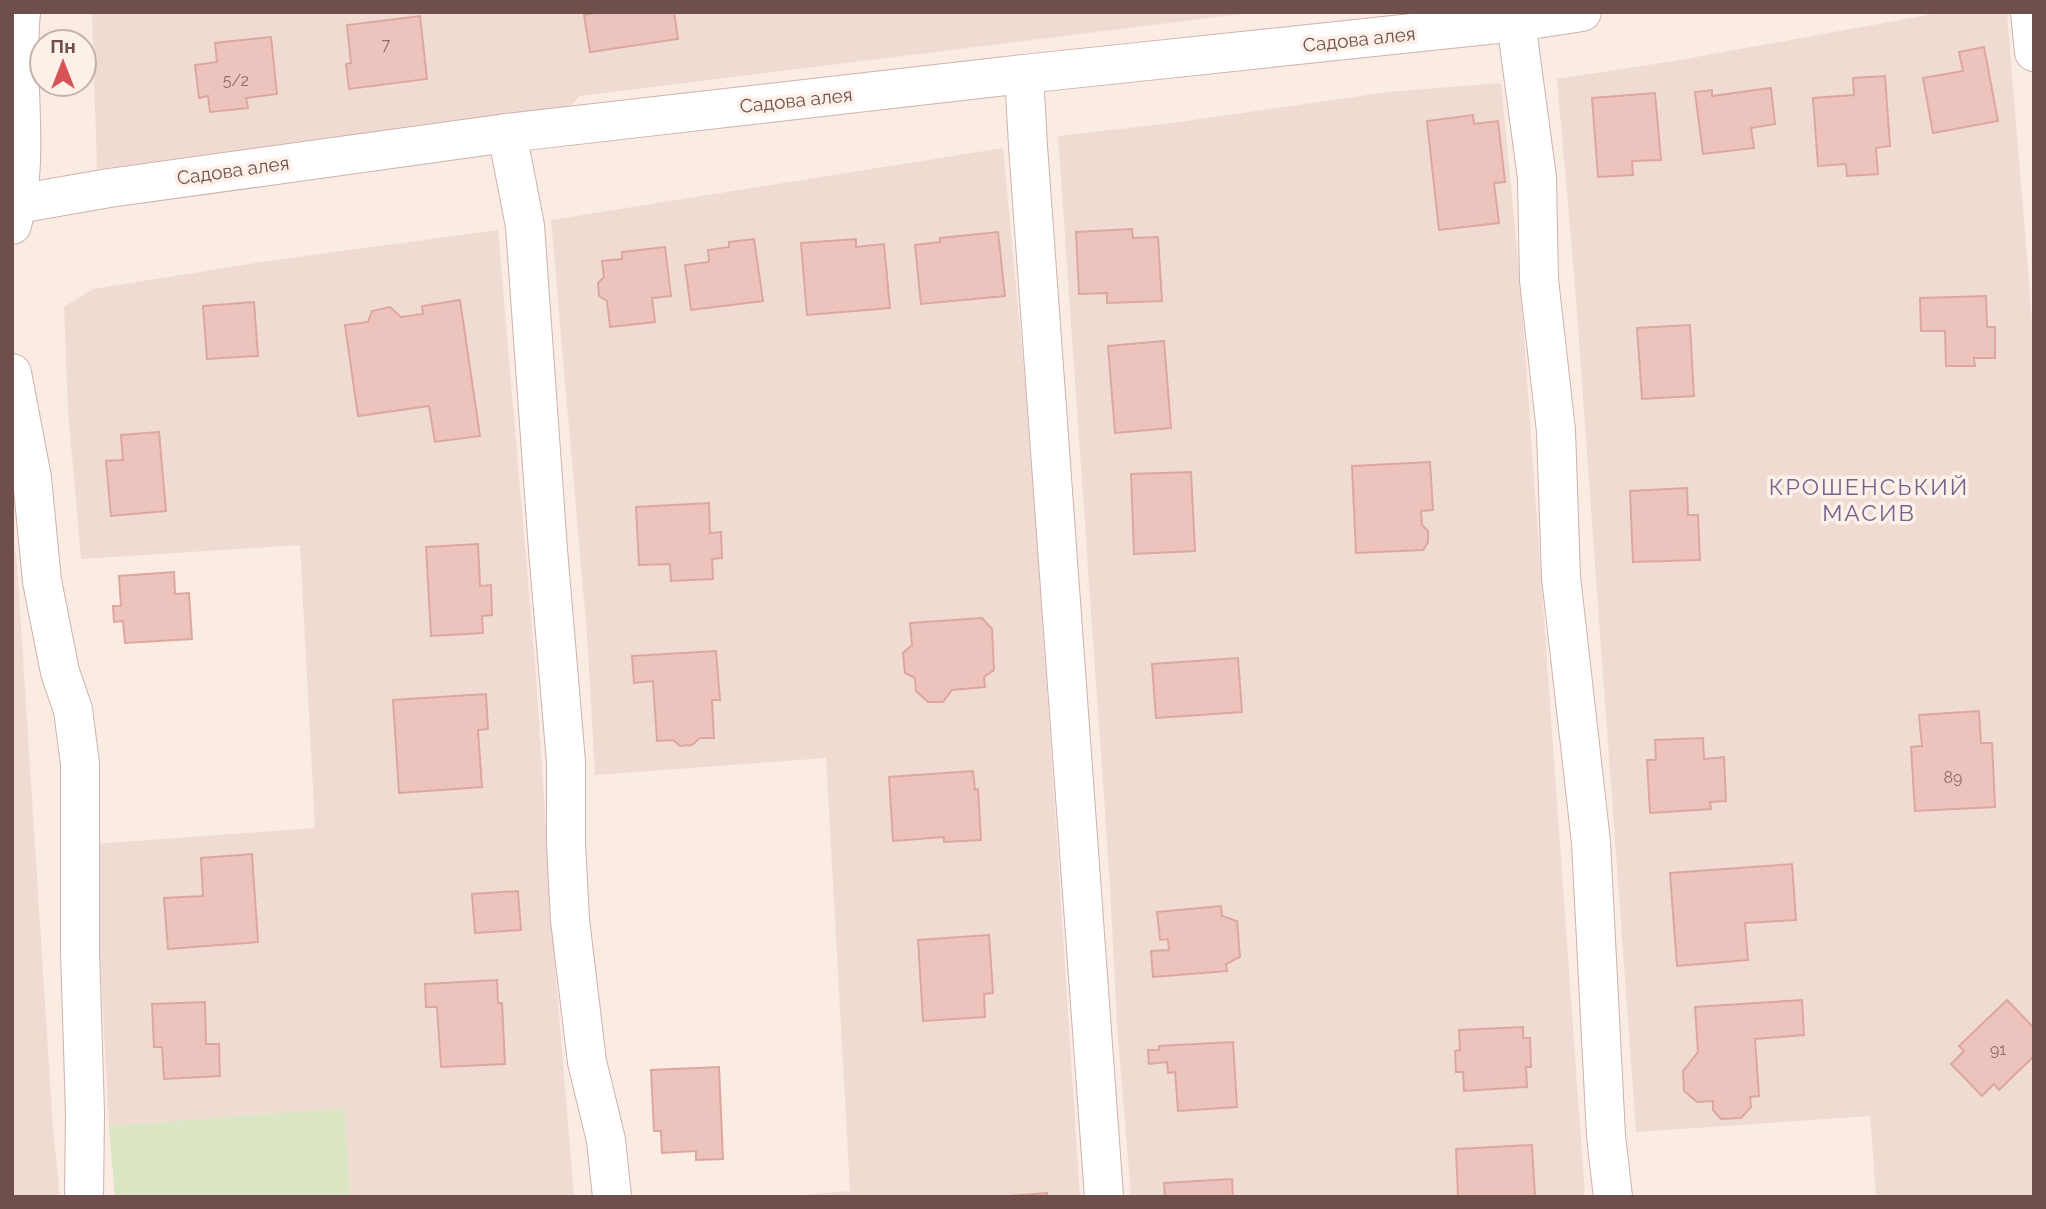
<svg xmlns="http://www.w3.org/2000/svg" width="2046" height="1209" viewBox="0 0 2046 1209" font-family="Raleway,sans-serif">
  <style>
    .residential { fill: #f0dbd2 }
    .green { fill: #d9e5c3 }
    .building { fill: #ecc4bd; stroke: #dda79f; stroke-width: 2 }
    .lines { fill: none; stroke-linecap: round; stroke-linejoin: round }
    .street-casing { stroke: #ccb3ad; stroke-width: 40 }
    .street { stroke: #fff; stroke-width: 38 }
    .labels { text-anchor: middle; stroke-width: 7; stroke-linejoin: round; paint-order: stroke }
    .number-label { font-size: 16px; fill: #8e6c68 }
    .street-label { font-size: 19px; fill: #6f4f4b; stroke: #fdf0e8 }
    .quarter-label { font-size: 23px; letter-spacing: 2px; fill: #74648c; stroke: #fdf0e8 }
  </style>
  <rect width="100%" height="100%" fill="#faebe3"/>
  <g class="residential">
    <polygon points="92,12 1257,12 580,96 568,108 97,169"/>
    <polygon points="1944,12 2007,12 2034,345 2034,1197 1876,1197 1870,1116 1636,1132 1575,286 1557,79 1674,61"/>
    <polygon points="1501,83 1520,280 1585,1197 1131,1197 1117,1025 1110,885 1058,136 1172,123 1388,92"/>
    <polygon points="1003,148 1032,456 1080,1197 777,1197 850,1191 826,758 595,775 587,635 551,220"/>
    <polygon points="498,230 536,675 554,952 574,1197 350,1197 345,1108 109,1126 94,844 315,828 300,545 81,559 68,410 64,307 93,289 275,260"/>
    <polygon points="12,524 17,564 53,1128 60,1197 12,1197"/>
  </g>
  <polygon class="green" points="345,1108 350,1197 115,1197 109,1126"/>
  <g class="building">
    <polygon points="602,12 674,12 678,39 590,52 584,15"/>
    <polygon points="420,16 427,79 349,89 346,64 351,63 347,25"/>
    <polygon points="271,37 277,94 246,98 248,108 210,112 208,96 199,98 195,65 217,62 215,43"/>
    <polygon points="1984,47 1998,121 1933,133 1923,78 1963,71 1959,52"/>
    <polygon points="1885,76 1890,146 1876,148 1878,174 1847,176 1846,164 1818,166 1813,98 1854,95 1853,78"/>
    <polygon points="1771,88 1775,124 1751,128 1754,148 1703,154 1695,92 1712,90 1712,96"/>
    <polygon points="1655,93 1661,160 1632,161 1633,175 1598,177 1592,98"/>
    <polygon points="1473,115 1474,124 1498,121 1505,182 1494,183 1499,223 1439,230 1427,121"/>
    <polygon points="1132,229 1133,238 1158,237 1162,301 1107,303 1107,293 1079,294 1076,232"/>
    <polygon points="998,232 1005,296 921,304 915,245 940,242 940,238"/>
    <polygon points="754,239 763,301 691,310 685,265 709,262 708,250 729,247 729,242"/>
    <polygon points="856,239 856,247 884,244 890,308 807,315 801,243"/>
    <polygon points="665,247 671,296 652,298 655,322 610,327 607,301 599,296 598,283 604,277 602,261 622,259 622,252"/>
    <polygon points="1986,296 1987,327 1995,327 1995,358 1974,358 1975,366 1946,366 1945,331 1921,331 1920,298"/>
    <polygon points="460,300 480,436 435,442 429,406 358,416 345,325 368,322 372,311 390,307 401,317 423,314 422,306"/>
    <polygon points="254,302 258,356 207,359 203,306"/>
    <polygon points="1690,325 1694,396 1642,399 1637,328"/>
    <polygon points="1164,341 1171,428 1115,433 1108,346"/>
    <polygon points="159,432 166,511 111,516 106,461 123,460 121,435"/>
    <polygon points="1430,462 1433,510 1421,511 1422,525 1428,531 1428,542 1423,550 1356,553 1352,466"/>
    <polygon points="1191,472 1195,551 1134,554 1131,474"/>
    <polygon points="1687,488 1688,515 1698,515 1700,560 1633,562 1630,491"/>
    <polygon points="709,503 710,533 721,532 722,558 712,559 713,579 671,581 670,564 639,565 636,507"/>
    <polygon points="478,544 480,586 491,585 492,615 482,616 483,633 431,636 426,547"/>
    <polygon points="174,572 175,594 189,593 192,639 125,643 123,621 114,622 113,606 121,606 119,576"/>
    <polygon points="982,618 992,629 994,670 984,677 985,687 952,690 943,702 928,702 916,691 915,678 905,673 903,653 912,645 910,623"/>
    <polygon points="716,651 720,700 712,700 714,738 700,738 692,745 680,746 673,740 657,741 653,681 634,683 632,656"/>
    <polygon points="1238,658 1242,712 1156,718 1152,664"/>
    <polygon points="486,694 488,729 478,730 482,787 399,793 393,700"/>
    <polygon points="1979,711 1981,743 1992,743 1995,807 1915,811 1911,747 1922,746 1919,715"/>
    <polygon points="1703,738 1704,759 1724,757 1726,801 1710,802 1711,809 1650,813 1647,760 1656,760 1655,740"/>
    <polygon points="973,771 975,790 978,789 981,840 944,842 944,837 893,841 889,777"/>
    <polygon points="252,854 258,942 168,949 164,898 203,896 201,858"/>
    <polygon points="1792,864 1796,920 1745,923 1748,960 1677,966 1670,873"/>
    <polygon points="518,891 521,930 475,933 472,894"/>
    <polygon points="1221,906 1222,916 1237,921 1240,957 1226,964 1227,971 1153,977 1151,951 1169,950 1168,939 1160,940 1157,912"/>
    <polygon points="989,935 993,993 984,994 985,1017 923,1021 918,940"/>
    <polygon points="497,980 498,1003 502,1003 505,1064 441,1067 437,1007 426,1007 425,984"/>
    <polygon points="1802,1000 1804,1035 1755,1039 1759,1096 1750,1097 1751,1107 1741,1118 1721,1119 1713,1110 1713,1101 1697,1102 1684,1091 1683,1071 1698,1052 1695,1007"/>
    <polygon points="2007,1000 2034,1028 2034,1056 1999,1090 1994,1084 1982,1096 1951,1064 1964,1051 1959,1046"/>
    <polygon points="205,1002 206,1044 219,1044 220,1076 164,1079 162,1047 154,1047 152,1004"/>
    <polygon points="1523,1027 1523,1038 1530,1038 1531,1067 1526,1067 1527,1087 1464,1091 1463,1072 1456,1072 1455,1051 1460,1050 1459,1030"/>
    <polygon points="1233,1042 1237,1107 1178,1111 1175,1072 1168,1073 1167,1062 1149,1064 1148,1050 1159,1050 1159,1046"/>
    <polygon points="719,1067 723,1159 696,1160 696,1151 662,1153 661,1131 654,1131 651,1070"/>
    <polygon points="1532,1145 1535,1197 1458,1197 1456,1149"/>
    <polygon points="1232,1179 1233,1197 1165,1197 1164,1183"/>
    <polygon points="1047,1193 1047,1197 995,1197"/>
  </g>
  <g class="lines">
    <g class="street-casing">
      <g id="street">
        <polyline points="2030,12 2034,52"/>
        <polyline points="1516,22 1537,178 1539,280 1556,431 1561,577 1591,842 1606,1136 1613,1197"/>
        <polyline points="1024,74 1028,146 1104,1197"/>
        <polyline points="507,133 525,226 548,550 566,762 566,843 570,920 587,1062 606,1140 612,1197"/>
        <polyline points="12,205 109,188 507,133 1024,74 1516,22 1582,12"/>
        <path d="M12,225C31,156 14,83 21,12"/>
        <polyline points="12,373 32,478 42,581 60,672 73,710 80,764 80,951 85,1113 84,1197"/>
      </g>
    </g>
    <use href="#street" class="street"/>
  </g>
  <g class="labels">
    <g class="number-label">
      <text x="386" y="50">7</text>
      <text x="236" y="86">5/2</text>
      <text x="1953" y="783">89</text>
      <text x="1998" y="1055">91</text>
    </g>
    <g class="street-label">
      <text transform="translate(1359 39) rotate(-6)" y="7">Садова алея</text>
      <text transform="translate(796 100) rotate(-6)" y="7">Садова алея</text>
      <text transform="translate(233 170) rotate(-8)" y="7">Садова алея</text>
    </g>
    <g class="quarter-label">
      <text x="1869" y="495">КРОШЕНСЬКИЙ<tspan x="1869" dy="26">МАСИВ</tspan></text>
    </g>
  </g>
  <rect width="2046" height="1209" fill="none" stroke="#6f4f4b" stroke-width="28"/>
  <g transform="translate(63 63)"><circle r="33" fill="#fdf0e8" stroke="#c4b0a9" stroke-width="2"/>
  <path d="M0-5L12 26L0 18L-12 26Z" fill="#d85356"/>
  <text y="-10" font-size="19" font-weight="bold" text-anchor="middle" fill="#6f4f4b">Пн</text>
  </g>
</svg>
